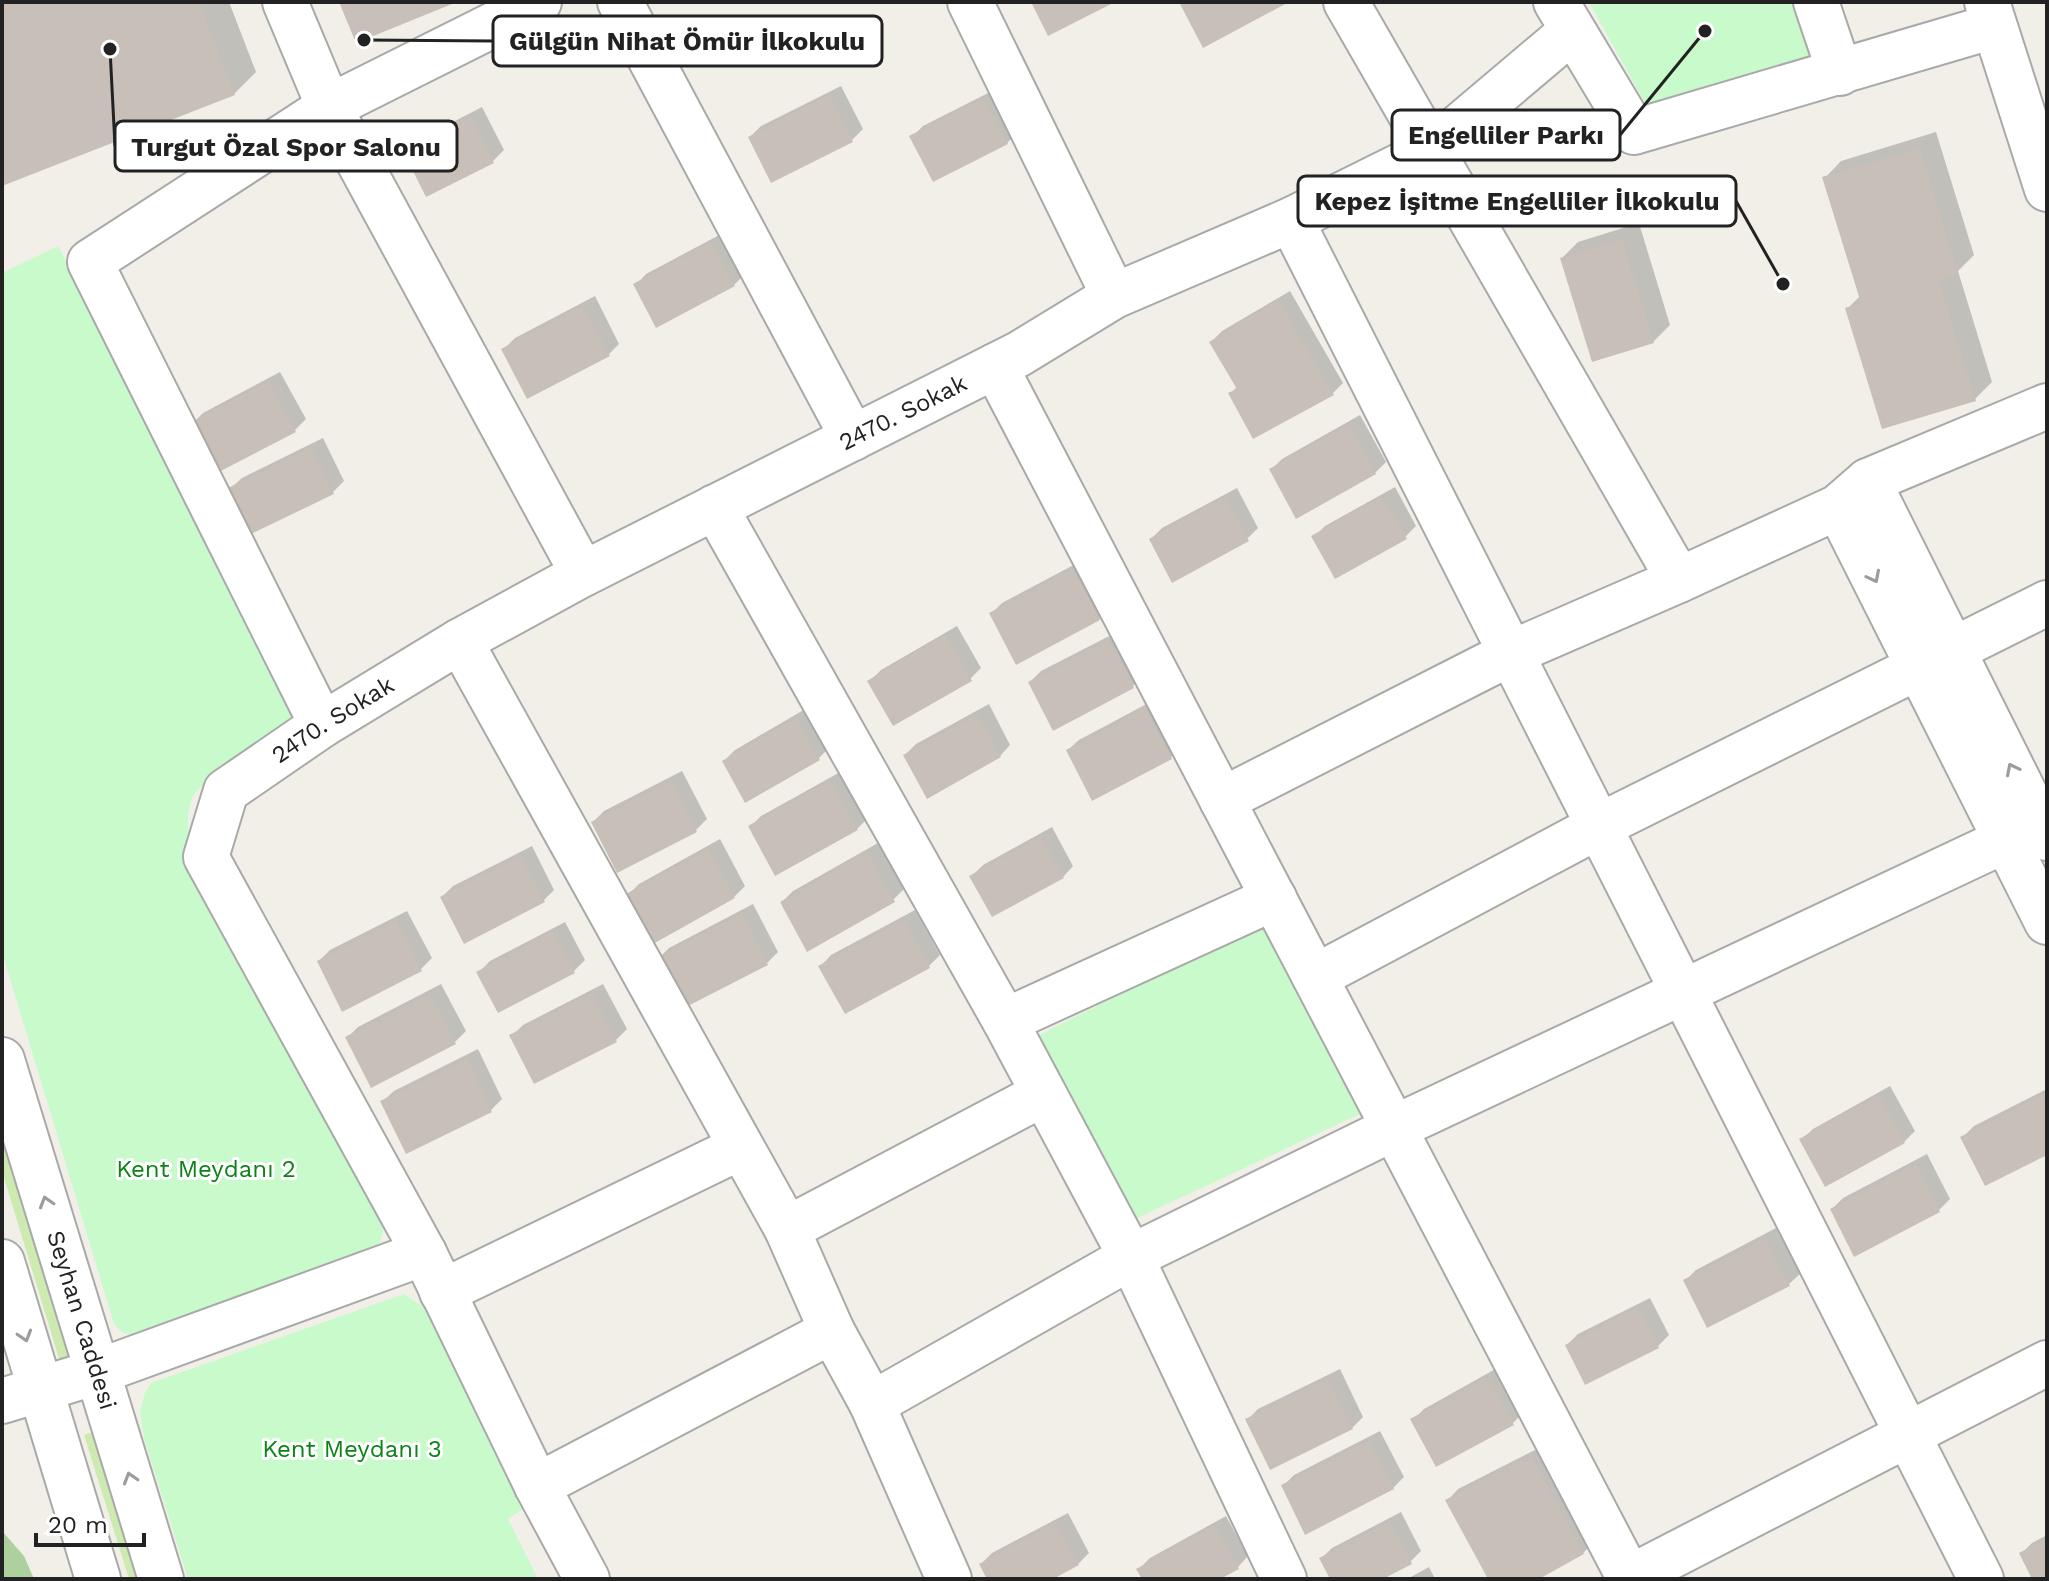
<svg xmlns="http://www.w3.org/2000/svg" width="2049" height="1581" viewBox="0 0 2049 1581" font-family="'Work Sans',sans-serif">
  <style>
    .grass { fill: #cdebb0 }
    .forest { fill: #add19e }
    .park { fill: #c8facc }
    .shadow { fill: #0003 }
    .building { fill: #c7bfb8 }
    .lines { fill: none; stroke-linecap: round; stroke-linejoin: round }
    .minor-casing { stroke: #a9a9a9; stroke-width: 48 }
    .minor { stroke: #fff; stroke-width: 44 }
    .oneway { stroke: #9c9c9c }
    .labels { text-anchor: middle; stroke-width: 6; stroke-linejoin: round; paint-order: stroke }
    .street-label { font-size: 24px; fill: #222; stroke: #fff }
    .park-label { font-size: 24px; fill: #0c8416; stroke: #fff }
    .leader { fill: none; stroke: #222; stroke-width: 3 }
    .callout-dot { fill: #222; stroke: #fff; stroke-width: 3 }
    .callout { fill: #fff; stroke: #222; stroke-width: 3 }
    .callout-label { font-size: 26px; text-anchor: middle; font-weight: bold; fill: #222 }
  </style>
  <rect width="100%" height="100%" fill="#f2efe9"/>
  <g class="grass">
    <polygon points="2,1132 71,1359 60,1362 2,1171"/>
    <polygon points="95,1431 140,1579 129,1579 84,1435"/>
  </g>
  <polygon class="forest" points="2,1531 24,1556 34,1579 2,1579"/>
  <g class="park">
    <polygon points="1589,2 1796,2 1815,60 1646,105"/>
    <path d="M58,246L302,720C277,735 201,775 192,799C185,818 188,835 192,854L380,1214L383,1230L378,1249L135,1337L122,1332L114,1324L2,952V273Z"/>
    <polygon points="1267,922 1364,1112 1131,1221 1037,1036"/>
    <polygon points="404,1294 425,1308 529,1505 508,1519 538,1579 188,1579 144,1438 140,1411 145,1393 151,1383"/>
  </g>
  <g class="shadow">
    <polygon points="2,2 229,2 256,72 234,94 2,184"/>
    <polygon points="841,86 863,129 852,140 750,137 761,126"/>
    <polygon points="996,89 1018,132 1007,143 912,137 923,126"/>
    <polygon points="482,107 504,150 493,161 405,152 416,141"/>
    <polygon points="1936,132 1974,255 1958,271 1992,382 1975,399 1847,309 1861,295 1825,178 1841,161"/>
    <polygon points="1639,223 1670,325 1653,342 1562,258 1578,242"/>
    <polygon points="723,233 745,274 734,285 636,285 646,274"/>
    <polygon points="1290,291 1343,383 1332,394 1231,393 1238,386 1211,342 1222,331"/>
    <polygon points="595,296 619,344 608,355 504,349 515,338"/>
    <polygon points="280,372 306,419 295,430 192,424 203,413"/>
    <polygon points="1360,415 1386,462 1375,473 1271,470 1282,459"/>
    <polygon points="323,438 344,481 333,492 231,488 242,478"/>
    <polygon points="1395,487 1416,526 1405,537 1314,537 1325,526"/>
    <polygon points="1237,488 1258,528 1247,539 1151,539 1162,528"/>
    <polygon points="1085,559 1110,608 1099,619 991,614 1002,603"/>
    <polygon points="957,626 981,668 970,679 870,681 881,670"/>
    <polygon points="1121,630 1144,675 1133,686 1054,728 1030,682 1041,671"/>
    <polygon points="1156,699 1182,746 1171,757 1068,750 1079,740"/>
    <polygon points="989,704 1010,745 1000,756 905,755 916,744"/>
    <polygon points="807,708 829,748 818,759 724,761 735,750"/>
    <polygon points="682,771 707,819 696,830 618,870 593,822 604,811"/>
    <polygon points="842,771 868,818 857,829 750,827 761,816"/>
    <polygon points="1052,827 1073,866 1063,877 972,876 983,865"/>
    <polygon points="720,839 745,886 734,897 628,895 639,884"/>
    <polygon points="878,843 904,889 893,900 782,902 793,891"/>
    <polygon points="532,846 554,890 543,901 442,897 453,886"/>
    <polygon points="753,904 778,952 767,963 683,1007 658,959 669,948"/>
    <polygon points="915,910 940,955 929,966 821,966 831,955"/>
    <polygon points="407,911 432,958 421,969 319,961 330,950"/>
    <polygon points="565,922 585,960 574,971 479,972 490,961"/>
    <polygon points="441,984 466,1031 455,1042 347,1038 358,1027"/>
    <polygon points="603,984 627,1029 616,1040 512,1036 523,1025"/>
    <polygon points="478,1049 502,1099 491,1110 407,1151 383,1101 394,1091"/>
    <polygon points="1890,1086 1915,1131 1904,1142 1826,1185 1802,1139 1813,1129"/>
    <polygon points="2047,1089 2047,1152 1963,1137 1974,1126"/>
    <polygon points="1927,1154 1950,1199 1939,1210 1855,1254 1832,1209 1843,1198"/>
    <polygon points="1776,1228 1800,1274 1789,1284 1685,1281 1696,1270"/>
    <polygon points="1650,1298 1669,1335 1658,1346 1567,1345 1578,1334"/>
    <polygon points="1499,1367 1524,1412 1513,1423 1413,1420 1424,1409"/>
    <polygon points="1340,1369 1363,1417 1352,1428 1247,1420 1258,1409"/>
    <polygon points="1380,1431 1404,1477 1393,1488 1283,1486 1294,1475"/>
    <polygon points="1543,1446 1594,1542 1583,1553 1535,1579 1491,1579 1448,1500 1458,1489"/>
    <polygon points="1401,1512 1421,1551 1410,1562 1378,1579 1332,1579 1321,1559 1332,1548"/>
    <polygon points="1068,1513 1089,1553 1078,1564 1049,1579 989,1579 981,1564 992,1553"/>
    <polygon points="1226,1516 1248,1556 1238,1567 1216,1579 1144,1579 1139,1569 1150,1558"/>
    <polygon points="2047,1535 2047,1579 2034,1579 2021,1554 2032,1543"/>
    <polygon points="1429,1567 1435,1579 1407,1579"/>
  </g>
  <g class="building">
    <polygon points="2,2 199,2 235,95 2,186"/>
    <polygon points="339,2 457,2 356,43"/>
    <polygon points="1031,2 1115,2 1048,36"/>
    <polygon points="1179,2 1289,2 1203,48"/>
    <polygon points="830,95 853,142 771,183 748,137"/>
    <polygon points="984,98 1008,144 933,182 909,136"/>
    <polygon points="471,117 494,163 426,197 403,151"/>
    <polygon points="1920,148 1958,274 1939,280 1976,401 1882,429 1845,308 1861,303 1822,177"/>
    <polygon points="1622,239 1654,343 1592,362 1560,258"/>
    <polygon points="712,242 735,286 656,328 633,284"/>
    <polygon points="1278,300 1334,395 1253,439 1228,393 1237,389 1209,342"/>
    <polygon points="583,306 610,356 527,399 501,349"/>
    <polygon points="269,381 296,432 215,474 189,424"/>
    <polygon points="1349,424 1376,474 1296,519 1269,469"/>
    <polygon points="311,447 334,494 251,534 228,488"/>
    <polygon points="1383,496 1407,539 1335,579 1311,536"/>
    <polygon points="1225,497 1249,541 1172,583 1149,539"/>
    <polygon points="1073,569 1100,620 1016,665 989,613"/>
    <polygon points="945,635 972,681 893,726 867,681"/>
    <polygon points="1109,639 1134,688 1053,731 1028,682"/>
    <polygon points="1145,708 1172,759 1092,801 1066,750"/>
    <polygon points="977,714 1001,757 927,799 903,755"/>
    <polygon points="796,718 820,760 745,803 722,761"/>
    <polygon points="830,780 858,830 775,876 748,826"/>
    <polygon points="671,781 697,832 617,873 591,822"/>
    <polygon points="1041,837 1064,878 992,917 969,876"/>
    <polygon points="708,849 735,898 653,944 626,894"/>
    <polygon points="867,852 895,902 807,952 780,902"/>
    <polygon points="520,855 545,902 464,944 440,897"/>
    <polygon points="742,913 768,965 682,1009 656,959"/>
    <polygon points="904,919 930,968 845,1014 818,966"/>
    <polygon points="396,920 422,971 342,1012 317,961"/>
    <polygon points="553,931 575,973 498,1013 476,972"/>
    <polygon points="592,993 617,1042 534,1084 509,1035"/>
    <polygon points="430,994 456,1044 371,1088 345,1037"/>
    <polygon points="467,1059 492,1112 406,1154 380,1101"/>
    <polygon points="1879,1095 1905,1143 1825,1187 1799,1139"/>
    <polygon points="2043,1095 2047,1103 2047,1155 1985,1186 1960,1137"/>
    <polygon points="1916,1164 1940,1212 1854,1257 1830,1209"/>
    <polygon points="1765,1238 1790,1286 1707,1328 1683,1280"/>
    <polygon points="1638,1307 1659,1348 1585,1385 1565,1345"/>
    <polygon points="1488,1377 1514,1425 1436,1467 1410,1419"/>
    <polygon points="1328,1378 1353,1429 1270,1470 1245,1419"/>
    <polygon points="1369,1441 1394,1489 1305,1535 1281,1485"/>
    <polygon points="1532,1456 1584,1554 1539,1579 1488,1579 1445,1500"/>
    <polygon points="1056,1522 1079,1565 1053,1579 987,1579 979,1564"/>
    <polygon points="1390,1522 1412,1564 1383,1579 1330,1579 1319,1558"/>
    <polygon points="1215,1526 1239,1569 1220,1579 1142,1579 1136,1569"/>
    <polygon points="2047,1539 2047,1579 2032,1579 2019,1553"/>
  </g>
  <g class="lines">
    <g class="minor-casing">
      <g id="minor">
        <polyline points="285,2 329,107 583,574"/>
        <polyline points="620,2 853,438"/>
        <polyline points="970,2 1114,296"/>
        <polyline points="1346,2 1679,580"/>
        <polyline points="1556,2 1634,132 1994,26"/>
        <polyline points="1816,2 1840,73"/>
        <polyline points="1987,2 2047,189"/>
        <polyline points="1291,220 1981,1579"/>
        <polyline points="995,366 1630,1579"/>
        <polyline points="1868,481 2047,838"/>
        <polyline points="715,507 1005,1021 1131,1257 1284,1579"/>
        <polyline points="1838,507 2047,922"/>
        <polyline points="460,641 787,1229 832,1331 872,1404 949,1579"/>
        <polyline points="322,725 90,262 329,107 539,2"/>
        <polyline points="1222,800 1511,653 1679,580 1838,507 1868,481 2047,406"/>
        <polyline points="1315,977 1599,826 2047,603"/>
        <polyline points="1005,1021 1274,898"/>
        <path id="s1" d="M2,1060L161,1579"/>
        <polyline points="787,1229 1043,1094"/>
        <polyline points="2,1262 98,1579"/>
        <polyline points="442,1292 741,1147"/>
        <polyline points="2,1401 97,1372 424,1253"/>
        <polyline points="872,1404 1131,1257 1394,1128 2040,824"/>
        <polyline points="537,1486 832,1331"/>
        <path id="s2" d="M587,1579L537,1486L424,1253L206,857L226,791L322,725L460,641L583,574L1019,354L1114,296L1291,220L1430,151L1572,31"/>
        <polyline points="1627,1579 2047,1363"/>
      </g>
    </g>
    <use href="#minor" class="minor"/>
  </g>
  <defs><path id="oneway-chevron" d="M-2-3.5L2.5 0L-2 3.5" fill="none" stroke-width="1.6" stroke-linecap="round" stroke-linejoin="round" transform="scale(2)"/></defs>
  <g class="oneway">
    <use href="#oneway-chevron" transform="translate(1874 577) rotate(63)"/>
    <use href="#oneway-chevron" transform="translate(2012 769) rotate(-117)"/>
    <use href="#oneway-chevron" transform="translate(46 1202) rotate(-107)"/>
    <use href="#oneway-chevron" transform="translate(25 1336) rotate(73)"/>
    <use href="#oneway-chevron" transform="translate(130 1478) rotate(-107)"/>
  </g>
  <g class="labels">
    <g class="street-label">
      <text dy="8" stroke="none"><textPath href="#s2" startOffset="1662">2470. Sokak</textPath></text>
      <text dy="8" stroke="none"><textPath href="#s2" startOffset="1014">2470. Sokak</textPath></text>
      <text dy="8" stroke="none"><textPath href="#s1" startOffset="272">Seyhan Caddesi</textPath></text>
    </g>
    <g class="park-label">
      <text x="206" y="1177">Kent Meydanı 2</text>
      <text x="352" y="1457">Kent Meydanı 3</text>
    </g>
  </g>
  <path class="leader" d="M364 40L493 41M1705 31L1620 135M110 49L115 146M1783 284L1736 201"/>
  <g class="callout-dot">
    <circle cx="364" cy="40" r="8"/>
    <circle cx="1705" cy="31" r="8"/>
    <circle cx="110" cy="49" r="8"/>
    <circle cx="1783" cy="284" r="8"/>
  </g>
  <g class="callout">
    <rect x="493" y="16" width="389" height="50" rx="8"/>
    <rect x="1392" y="110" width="228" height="50" rx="8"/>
    <rect x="115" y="121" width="342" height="50" rx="8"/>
    <rect x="1298" y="176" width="438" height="50" rx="8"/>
  </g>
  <g class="callout-label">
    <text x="687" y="50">Gülgün Nihat Ömür İlkokulu</text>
    <text x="1506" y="144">Engelliler Parkı</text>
    <text x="286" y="156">Turgut Özal Spor Salonu</text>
    <text x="1517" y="210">Kepez İşitme Engelliler İlkokulu</text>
  </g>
  <rect width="2049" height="1581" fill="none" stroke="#222222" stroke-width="8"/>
  <path d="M36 1533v12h108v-12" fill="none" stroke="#222222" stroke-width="4"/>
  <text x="48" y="1533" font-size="24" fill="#222222" stroke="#ffffff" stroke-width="6" paint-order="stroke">20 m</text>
</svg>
